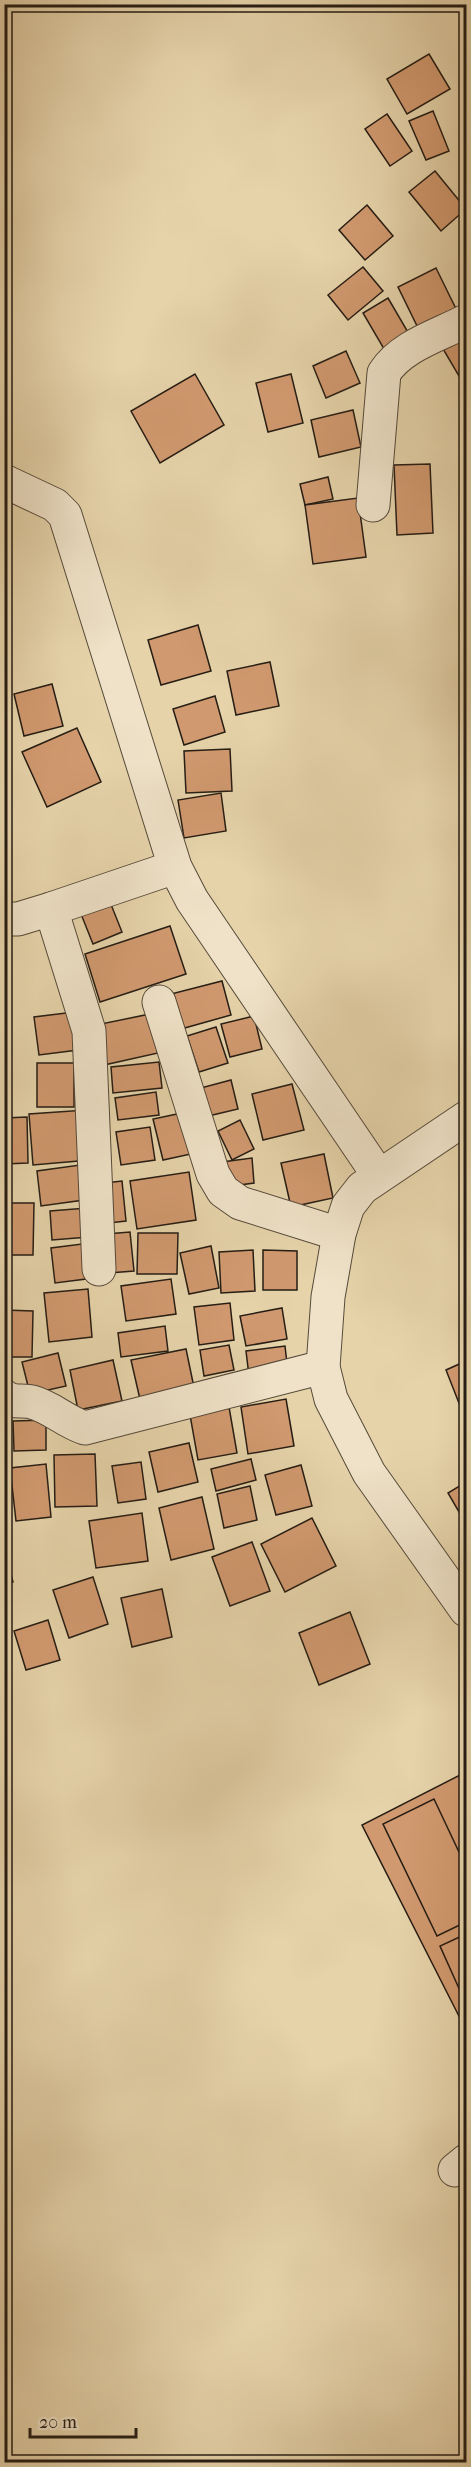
<svg xmlns="http://www.w3.org/2000/svg" width="471" height="2467" viewBox="0 0 471 2467" font-family="'IM FELL French Canon',serif">
  <style>
    .building { fill: #d1996f; stroke: #251d14; stroke-width: 1.5 }
    .lines { fill: none; stroke-linecap: round; stroke-linejoin: round }
    .minor-casing { stroke: #554a3a; stroke-width: 35 }
    .minor { stroke: #efe2c8; stroke-width: 33 }
  </style>
  <rect width="100%" height="100%" fill="#e6d3aa"/>
  <filter id="stains"><feTurbulence type="fractalNoise" baseFrequency=".00333" numOctaves="4"/><feColorMatrix values="0 0 0 0 .2 0 0 0 0 .09 0 0 0 0 .02 0 0 0 .5 -.17"/></filter>
  <radialGradient id="worn" r=".72"><stop offset=".6" stop-color="#630" stop-opacity="0"/><stop offset="1" stop-color="#630" stop-opacity=".3"/></radialGradient>
  <g class="building">
    <polygon points="429,54 450,89 407,114 387,79"/>
    <polygon points="433,111 449,151 426,160 409,121"/>
    <polygon points="387,114 412,151 390,166 365,129"/>
    <polygon points="435,171 466,209 441,231 409,192"/>
    <polygon points="367,205 393,236 365,260 339,230"/>
    <polygon points="363,267 383,291 348,320 328,295"/>
    <polygon points="436,268 459,315 421,334 398,287"/>
    <polygon points="388,298 409,334 384,349 363,313"/>
    <polygon points="466,325 466,388 439,342"/>
    <polygon points="346,351 360,383 326,398 313,366"/>
    <polygon points="195,374 224,425 160,463 131,411"/>
    <polygon points="291,374 303,423 268,432 256,383"/>
    <polygon points="353,410 361,447 319,457 311,420"/>
    <polygon points="430,464 433,533 397,535 394,465"/>
    <polygon points="328,477 333,499 305,505 300,484"/>
    <polygon points="358,498 366,557 313,564 305,505"/>
    <polygon points="198,625 211,671 161,685 148,640"/>
    <polygon points="270,662 279,706 236,715 227,671"/>
    <polygon points="52,684 63,726 24,736 14,694"/>
    <polygon points="215,696 225,732 184,745 173,709"/>
    <polygon points="77,728 101,782 47,807 22,752"/>
    <polygon points="230,749 232,791 186,793 184,751"/>
    <polygon points="221,793 226,831 184,838 178,800"/>
    <polygon points="110,902 122,932 93,944 81,914"/>
    <polygon points="170,926 186,974 100,1002 85,954"/>
    <polygon points="222,981 231,1015 181,1029 171,994"/>
    <polygon points="74,1012 78,1050 39,1055 34,1017"/>
    <polygon points="150,1014 158,1053 104,1065 96,1025"/>
    <polygon points="254,1016 262,1049 230,1057 221,1024"/>
    <polygon points="216,1027 228,1063 199,1072 187,1036"/>
    <polygon points="159,1062 162,1088 113,1093 111,1067"/>
    <rect x="37" y="1063" width="37" height="44"/>
    <polygon points="231,1080 238,1109 204,1117 197,1089"/>
    <polygon points="292,1084 304,1130 263,1140 252,1094"/>
    <polygon points="156,1092 159,1115 118,1120 115,1098"/>
    <polygon points="86,1110 90,1160 33,1165 29,1114"/>
    <polygon points="182,1113 191,1154 163,1160 153,1119"/>
    <polygon points="27,1117 28,1163 4,1164 4,1118"/>
    <polygon points="240,1120 254,1149 232,1160 218,1131"/>
    <polygon points="150,1127 155,1160 121,1165 116,1132"/>
    <polygon points="324,1154 333,1198 291,1207 281,1163"/>
    <polygon points="252,1158 254,1183 225,1187 222,1162"/>
    <polygon points="80,1165 84,1200 41,1206 37,1171"/>
    <polygon points="189,1172 196,1220 137,1229 130,1181"/>
    <polygon points="122,1181 126,1221 100,1224 96,1184"/>
    <polygon points="4,1203 34,1203 33,1255 4,1255"/>
    <polygon points="87,1208 89,1237 52,1240 50,1211"/>
    <polygon points="130,1232 134,1271 109,1273 106,1234"/>
    <polygon points="138,1233 178,1233 177,1274 137,1274"/>
    <polygon points="82,1244 86,1279 55,1283 51,1248"/>
    <polygon points="211,1246 219,1288 189,1294 180,1253"/>
    <polygon points="253,1250 255,1291 221,1293 219,1252"/>
    <polygon points="263,1250 297,1251 297,1290 263,1290"/>
    <polygon points="171,1279 176,1314 126,1321 121,1286"/>
    <polygon points="88,1289 92,1337 49,1342 44,1293"/>
    <polygon points="230,1303 234,1340 199,1345 194,1307"/>
    <polygon points="282,1308 287,1339 246,1346 240,1316"/>
    <polygon points="4,1310 33,1311 32,1357 4,1357"/>
    <polygon points="165,1326 168,1351 121,1357 118,1333"/>
    <polygon points="229,1345 234,1370 204,1376 200,1350"/>
    <polygon points="285,1346 288,1372 249,1376 246,1351"/>
    <polygon points="186,1349 196,1397 142,1408 131,1360"/>
    <polygon points="58,1353 66,1386 30,1394 22,1362"/>
    <polygon points="113,1360 122,1401 78,1410 70,1370"/>
    <polygon points="466,1361 466,1421 446,1370"/>
    <polygon points="286,1399 294,1446 248,1454 241,1407"/>
    <polygon points="229,1407 237,1453 198,1460 190,1415"/>
    <polygon points="46,1420 46,1450 14,1451 13,1421"/>
    <polygon points="189,1443 198,1482 158,1492 149,1452"/>
    <polygon points="95,1454 97,1506 55,1507 54,1455"/>
    <polygon points="251,1459 256,1480 216,1491 211,1469"/>
    <polygon points="141,1462 146,1499 118,1503 112,1466"/>
    <polygon points="46,1464 51,1517 16,1521 10,1468"/>
    <polygon points="301,1465 312,1506 276,1515 265,1475"/>
    <polygon points="466,1482 466,1524 448,1493"/>
    <polygon points="250,1486 257,1520 224,1528 217,1494"/>
    <polygon points="202,1497 214,1549 171,1560 159,1508"/>
    <polygon points="142,1513 148,1561 96,1568 89,1521"/>
    <polygon points="312,1518 336,1566 285,1592 261,1544"/>
    <polygon points="252,1542 270,1591 230,1606 212,1557"/>
    <polygon points="4,1549 13,1582 4,1584"/>
    <polygon points="93,1577 108,1624 69,1638 53,1590"/>
    <polygon points="162,1589 172,1637 132,1647 121,1598"/>
    <polygon points="350,1612 370,1664 319,1685 299,1633"/>
    <polygon points="48,1620 60,1660 26,1670 14,1631"/>
    <polygon points="466,1772 466,2030 362,1825"/>
    <polygon points="434,1799 466,1867 466,1922 437,1936 383,1824"/>
    <polygon points="466,1934 466,2004 440,1946"/>
  </g>
  <g class="lines">
    <g class="minor-casing">
      <g id="minor">
        <polyline points="4,481 55,505 65,515 175,867 192,900 379,1176"/>
        <path d="M373,505L384,373C401,346 439,335 466,321"/>
        <polyline points="51,909 89,1031 99,1269"/>
        <polyline points="4,919 18,919 51,909 175,867"/>
        <polyline points="159,1002 213,1174 223,1191 240,1203 339,1234"/>
        <polyline points="466,1118 362,1188 348,1206 339,1234 328,1297 323,1367 331,1399 369,1473 466,1610"/>
        <path d="M4,1396C13,1404 22,1399 32,1402C51,1407 66,1422 85,1428L323,1367"/>
        <polyline points="455,2170 466,2161"/>
      </g>
    </g>
    <use href="#minor" class="minor"/>
  </g>
  <rect width="471" height="2467" fill="none" stroke="#e6d3aa" stroke-width="24"/>
  <rect x="6" y="6" width="459" height="2455" fill="none" stroke="#251d14" stroke-width="3"/>
  <rect x="12" y="12" width="447" height="2443" fill="none" stroke="#251d14" stroke-width="1.5"/>
  <path d="M30 2428v9h106v-9" fill="none" stroke="#251d14" stroke-width="3"/>
  <text x="39" y="2428" font-size="18" fill="#251d14" stroke="#efe2c8" stroke-width="4.5" paint-order="stroke">20 m</text>
  <rect width="100%" height="100%" filter="url(#stains)"/>
  <rect width="100%" height="100%" fill="url(#worn)"/>
</svg>
